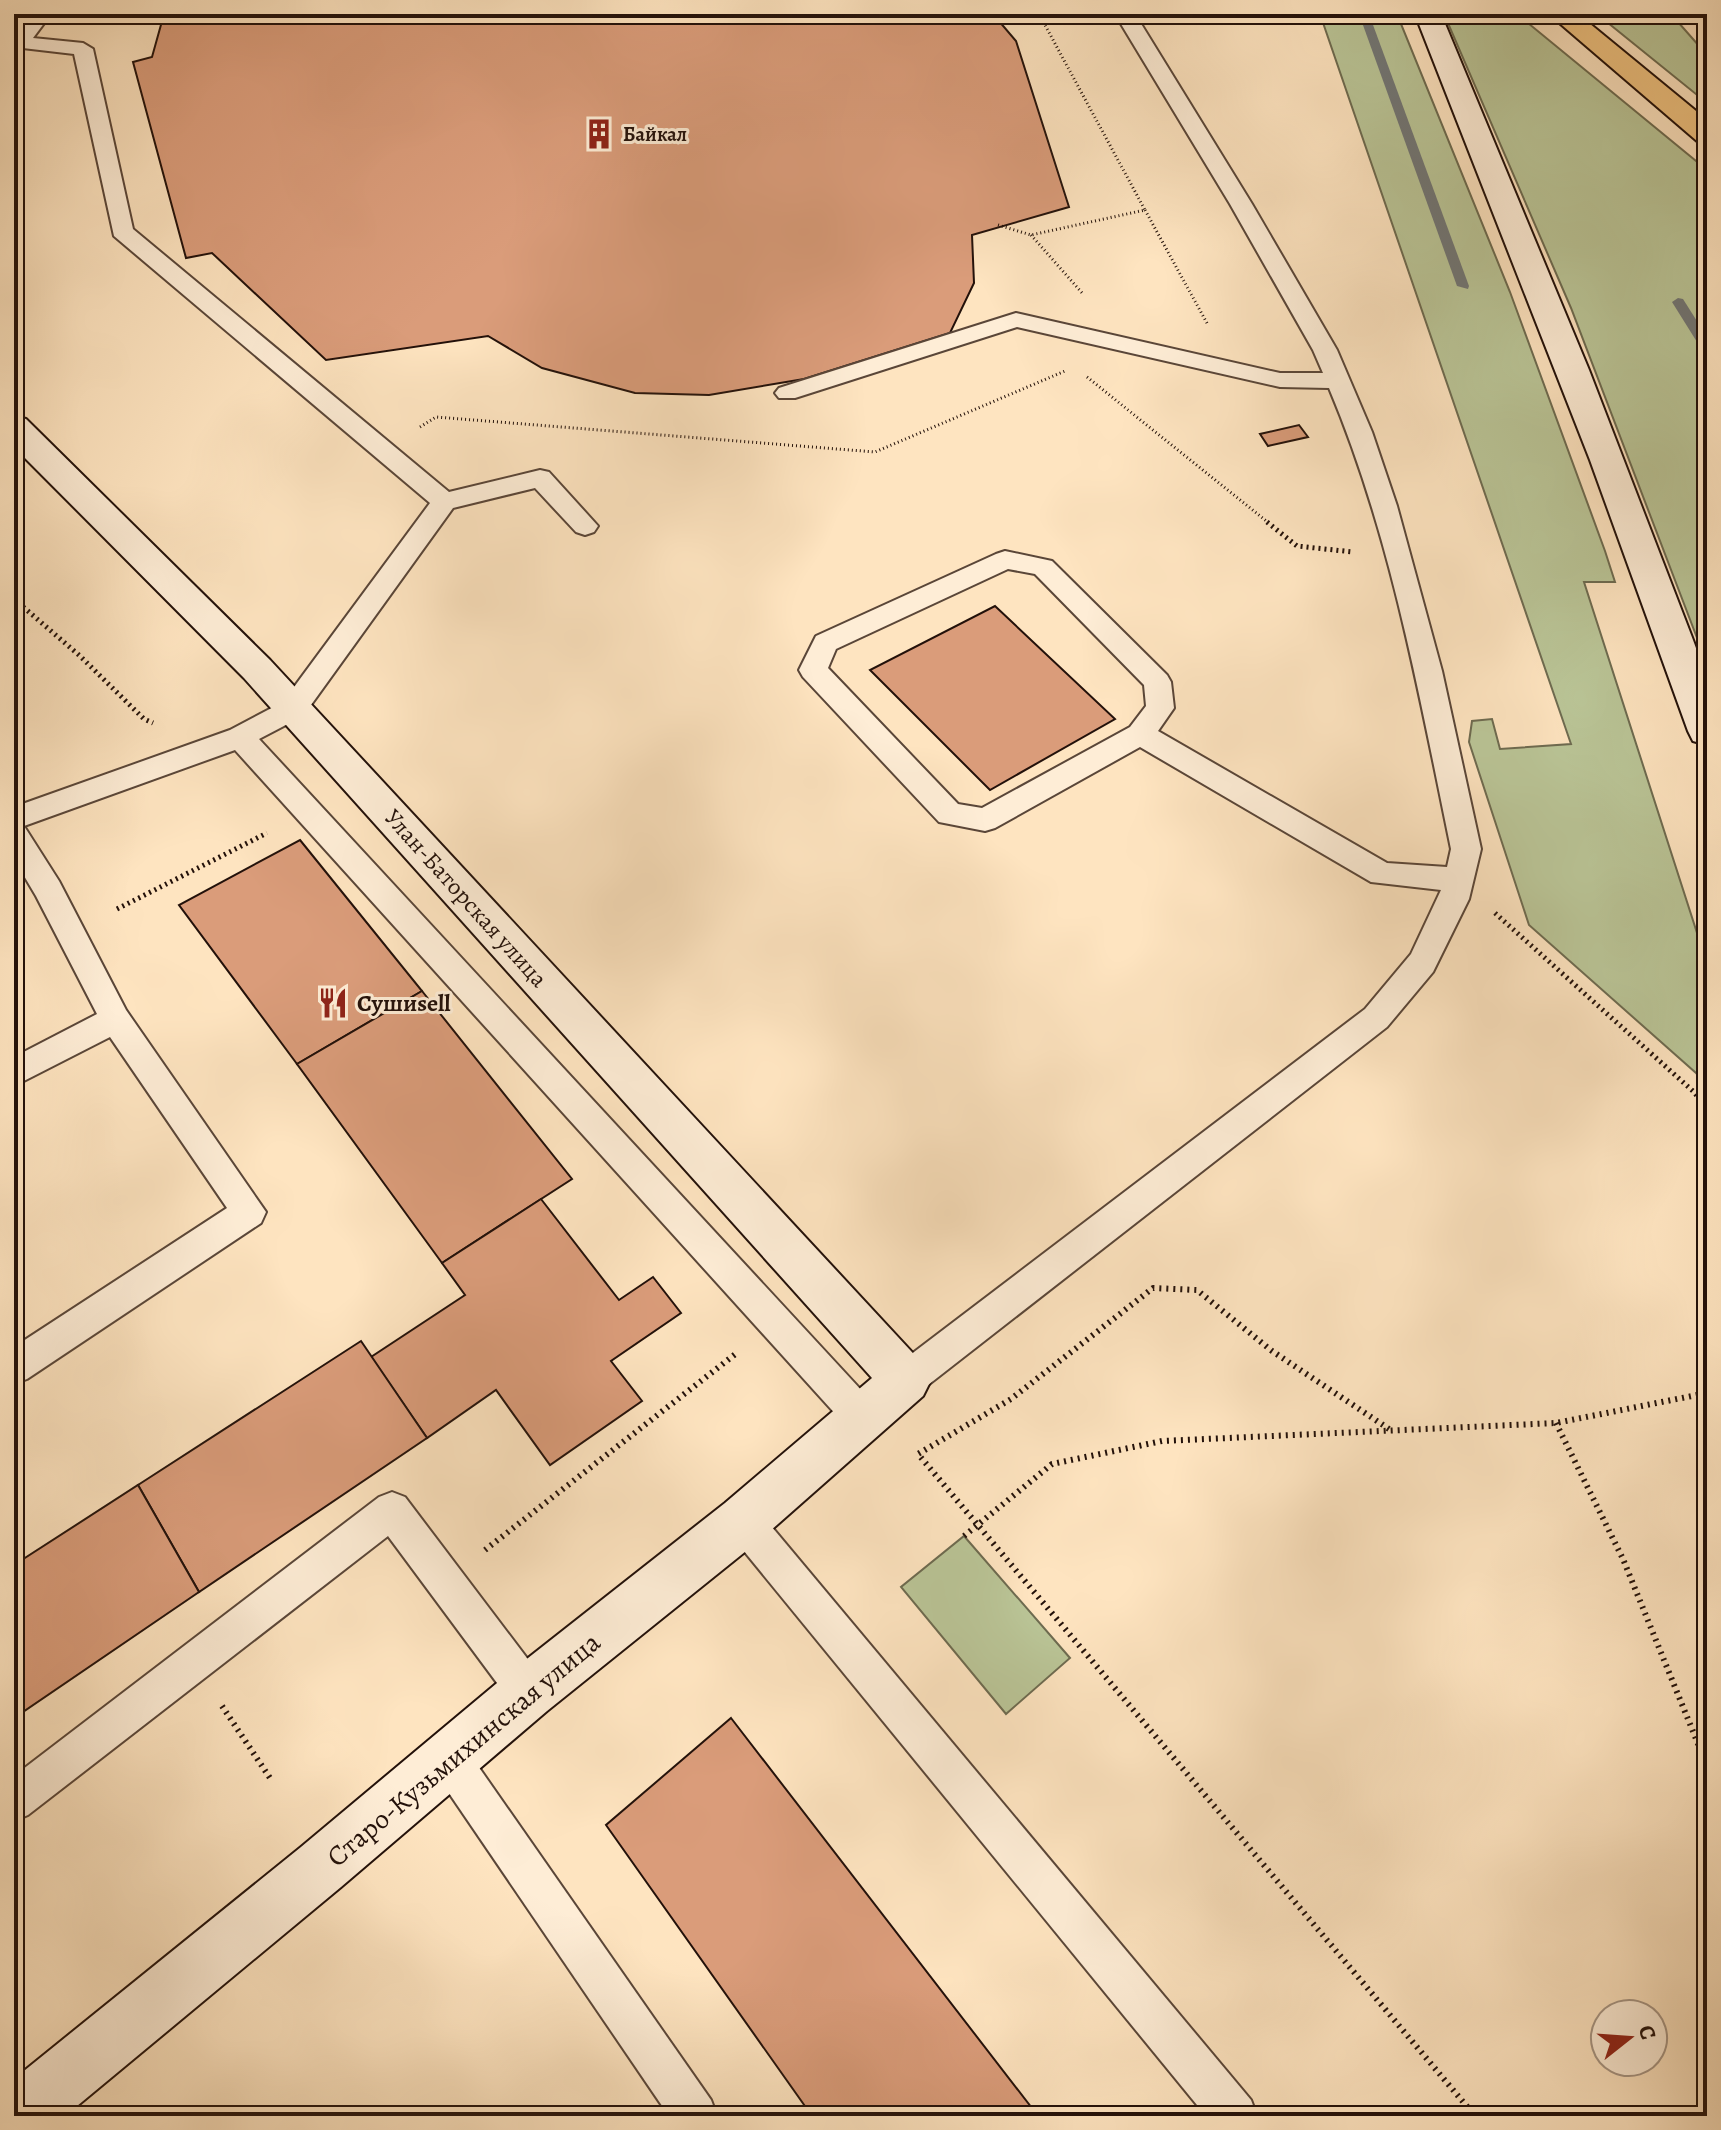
<svg xmlns="http://www.w3.org/2000/svg" width="1721" height="2130" viewBox="0 0 1721 2130" font-family="Alegreya,serif">
  <style>
    .green { fill: #bac597; stroke: #6e6b50; stroke-width: 2 }
    .lines { fill: none; stroke-linecap: round; stroke-linejoin: round }
    .stream { fill: #727776; fill-rule: evenodd }
    .building { fill: #da9c7a; stroke: #23110a; stroke-width: 2 }
    .lane-casing { stroke: #5a4638; stroke-width: 4 }
    .secondary-casing { stroke: #23110a; stroke-width: 4 }
    .primary-casing { stroke: #23110a; stroke-width: 4 }
    .path-far2 { stroke: #23110a; stroke-width: 3; stroke-dasharray: 1 3; stroke-linecap: butt }
    .path-far1 { stroke: #23110a; stroke-width: 5; stroke-dasharray: 2 4; stroke-linecap: butt }
    .path { stroke: #23110a; stroke-width: 6; stroke-dasharray: 2 5; stroke-linecap: butt }
    .lane { fill: #feedd6; fill-rule: evenodd }
    .secondary { fill: #feedd6; fill-rule: evenodd }
    .primary { fill: #efc280; fill-rule: evenodd }
    .labels { text-anchor: middle; stroke-width: 6; stroke-linejoin: round; paint-order: stroke }
    .far-poi-label { font-size: 20px; font-weight: bold; fill: #23110a; stroke: #feedd6; text-anchor: start }
    .street-label { font-size: 24px; fill: #23110a; stroke: #feedd6 }
    .poi-label { font-size: 24px; font-weight: bold; fill: #23110a; stroke: #feedd6; text-anchor: start }
    .near-street-label { font-size: 28px; fill: #23110a; stroke: #feedd6 }
  </style>
  <rect width="100%" height="100%" fill="#fee4c0"/>
  <filter id="stains"><feTurbulence type="fractalNoise" baseFrequency=".0025" numOctaves="4"/><feColorMatrix values="0 0 0 0 .2 0 0 0 0 .09 0 0 0 0 .02 0 0 0 .5 -.17"/></filter>
  <radialGradient id="worn" r=".72"><stop offset=".6" stop-color="#630" stop-opacity="0"/><stop offset="1" stop-color="#630" stop-opacity=".3"/></radialGradient>
  <g class="green">
    <polygon points="1320,14 1397,14 1510,292 1605,551 1615,582 1584,582 1707,964 1707,1088 1696,1073 1529,925 1469,742 1472,721 1492,719 1500,749 1571,744"/>
    <polygon points="1444,14 1517,14 1707,170 1707,664 1571,308"/>
    <polygon points="1597,14 1671,14 1707,55 1707,103"/>
    <polygon points="964,1536 1070,1658 1006,1714 901,1587"/>
  </g>
  <g class="lines">
    <g class="stream">
      <polygon points="1359,14 1369,14 1469,286 1468,289 1457,286"/>
      <polygon points="1678,298 1683,299 1707,337 1707,351 1702,350 1672,302"/>
    </g>
  </g>
  <g class="building">
    <polygon points="164,14 993,14 1016,41 1069,207 972,235 974,283 950,333 804,379 709,395 635,393 542,368 488,336 326,360 212,253 186,258 133,62 152,57"/>
    <polygon points="1299,425 1308,437 1268,446 1260,434"/>
    <polygon points="995,606 1115,719 990,790 870,670"/>
    <polygon points="300,840 422,991 297,1064 179,905"/>
    <polygon points="422,991 572,1179 442,1263 297,1064"/>
    <polygon points="541,1199 619,1300 653,1277 681,1313 611,1361 642,1401 550,1465 496,1390 427,1438 371,1357 465,1295 442,1263"/>
    <polygon points="361,1341 427,1438 199,1592 138,1485"/>
    <polygon points="138,1485 199,1592 14,1718 14,1565"/>
    <polygon points="731,1718 1038,2116 812,2116 606,1825"/>
  </g>
  <g class="lines">
    <g class="lane-casing">
      <g id="lane">
        <polygon points="31,14 51,14 33,38 83,43 93,49 133,229 449,492 540,470 549,472 598,526 594,532 585,535 576,532 535,488 453,508 303,716 259,739 875,1405 880,1417 875,1429 862,1434 849,1429 235,750 24,826 59,881 126,1010 266,1212 261,1223 27,1379 14,1384 14,1347 227,1208 110,1037 14,1086 14,1057 97,1014 36,896 14,859 14,807 230,730 283,702 430,503 114,236 74,54 14,47 14,35"/>
        <path d="M1115,14H1135L1252,204L1337,350L1372,432L1397,506L1442,671L1481,849L1469,899L1433,972L1387,1027L919,1392L906,1397L893,1392L888,1380L893,1368L1365,1009L1411,954L1441,890L1371,882L1140,747L995,828L985,831L939,822L803,677L799,670L816,636L996,554L1005,551L1052,561L1167,675L1171,682L1174,708L1158,731L1387,863L1447,867L1451,849C1419,694 1391,535 1329,388L1280,387L1017,327L795,398H779L775,393L779,388L1016,313L1280,373H1323L1313,350L1230,204ZM1008,569L1035,574L1144,685L1146,706L1130,727L982,808L958,804L828,668L836,649Z"/>
        <polygon points="392,1492 405,1497 542,1678 548,1692 542,1706 528,1712 514,1706 388,1536 28,1815 14,1821 14,1776 379,1497"/>
        <polygon points="743,1503 756,1508 1251,2100 1257,2116 1206,2116 730,1534 724,1521 730,1508"/>
        <polygon points="450,1740 464,1746 711,2100 717,2116 669,2116 436,1774 430,1760 436,1746"/>
      </g>
    </g>
    <g class="secondary-casing">
      <g id="secondary">
        <polygon points="1415,14 1441,14 1589,370 1693,640 1707,678 1707,745 1693,741 1688,731 1590,460"/>
        <polygon points="14,416 26,419 270,660 923,1364 931,1380 923,1396 761,1539 547,1711 341,1887 65,2116 14,2116 14,2079 301,1847 509,1673 725,1503 872,1378 244,678 14,447"/>
      </g>
    </g>
    <g class="primary-casing">
      <polygon id="primary" points="1549,14 1578,14 1707,120 1707,144 1697,141"/>
    </g>
    <g class="path-far2">
      <polyline points="1145,210 1208,325"/>
      <polyline points="998,225 1031,235 1145,210 1039,14"/>
      <polyline points="1031,235 1083,294"/>
      <polyline points="1087,377 1270,524"/>
      <polyline points="420,427 436,417 875,452 1065,371"/>
    </g>
    <g class="path-far1">
      <polyline points="1267,522 1297,546 1353,552"/>
      <polyline points="14,599 80,656 144,719 153,723"/>
      <polyline points="117,909 267,833"/>
      <polyline points="1495,913 1694,1092 1707,1109"/>
    </g>
    <g class="path">
      <polyline points="1556,1423 1623,1559 1707,1766"/>
      <polyline points="1389,1429 1272,1351 1197,1290 1153,1288 1011,1399 918,1454 1475,2116"/>
      <polyline points="964,1536 1052,1464 1162,1441 1556,1423 1707,1393"/>
      <polyline points="485,1550 738,1352"/>
      <polyline points="222,1706 270,1778"/>
      <polyline points="1697,2116 1707,2090"/>
    </g>
    <use href="#lane" class="lane"/>
    <use href="#secondary" class="secondary"/>
    <use href="#primary" class="primary"/>
  </g>
  <defs>
    <g id="building-bare" transform="scale(2.4)"><path d="M-4-6H4V6H1V3H-1V6H-4ZM-2.5-4.3h1.7v1.8h-1.7ZM.8-4.3h1.7v1.8H.8ZM-2.5-1h1.7V.8h-1.7ZM.8-1h1.7V.8H.8Z" fill="#8f2418" stroke="#feedd6" stroke-width="2.5" paint-order="stroke"/></g>
    <g id="restaurant-bare" transform="scale(2.4)"><path d="M-5-6h1v4h1v-4h1v4h1v-4h1v5L-1.5 .5V6h-2V.5L-5-1ZM5-6V6H3V1.5H1.5Q1.5-4 5-6Z" fill="#8f2418" stroke="#feedd6" stroke-width="2.5" paint-order="stroke"/></g>
  </defs>
  <g fill-rule="evenodd">
    <use href="#building-bare" x="599" y="134"/>
    <use href="#restaurant-bare" x="333" y="1003"/>
  </g>
  <g class="labels">
    <g class="far-poi-label">
      <text x="623" y="141">Байкал</text>
    </g>
    <g class="street-label">
      <text transform="translate(466 898) rotate(48)" y="8">Улан-Баторская улица</text>
    </g>
    <g class="poi-label">
      <text x="357" y="1011">Сушиsell</text>
    </g>
    <g class="near-street-label">
      <text transform="translate(463 1749) rotate(-40)" y="10">Старо-Кузьмихинская улица</text>
    </g>
  </g>
  <rect width="1721" height="2130" fill="none" stroke="#fee4c0" stroke-width="48"/>
  <rect x="16" y="16" width="1689" height="2098" fill="none" stroke="#23110a" stroke-width="4"/>
  <rect x="24" y="24" width="1673" height="2082" fill="none" stroke="#23110a" stroke-width="2"/>
  <g transform="translate(1629 2038) rotate(73)"><circle r="38" fill="#feedd6" stroke="#a69584" stroke-width="2"/>
  <path d="M0-6L14 30L0 20L-14 30Z" fill="#8f2418"/>
  <text y="-12" font-size="22" font-weight="bold" text-anchor="middle" fill="#23110a">С</text>
  </g>
  <rect width="100%" height="100%" filter="url(#stains)"/>
  <rect width="100%" height="100%" fill="url(#worn)"/>
</svg>
